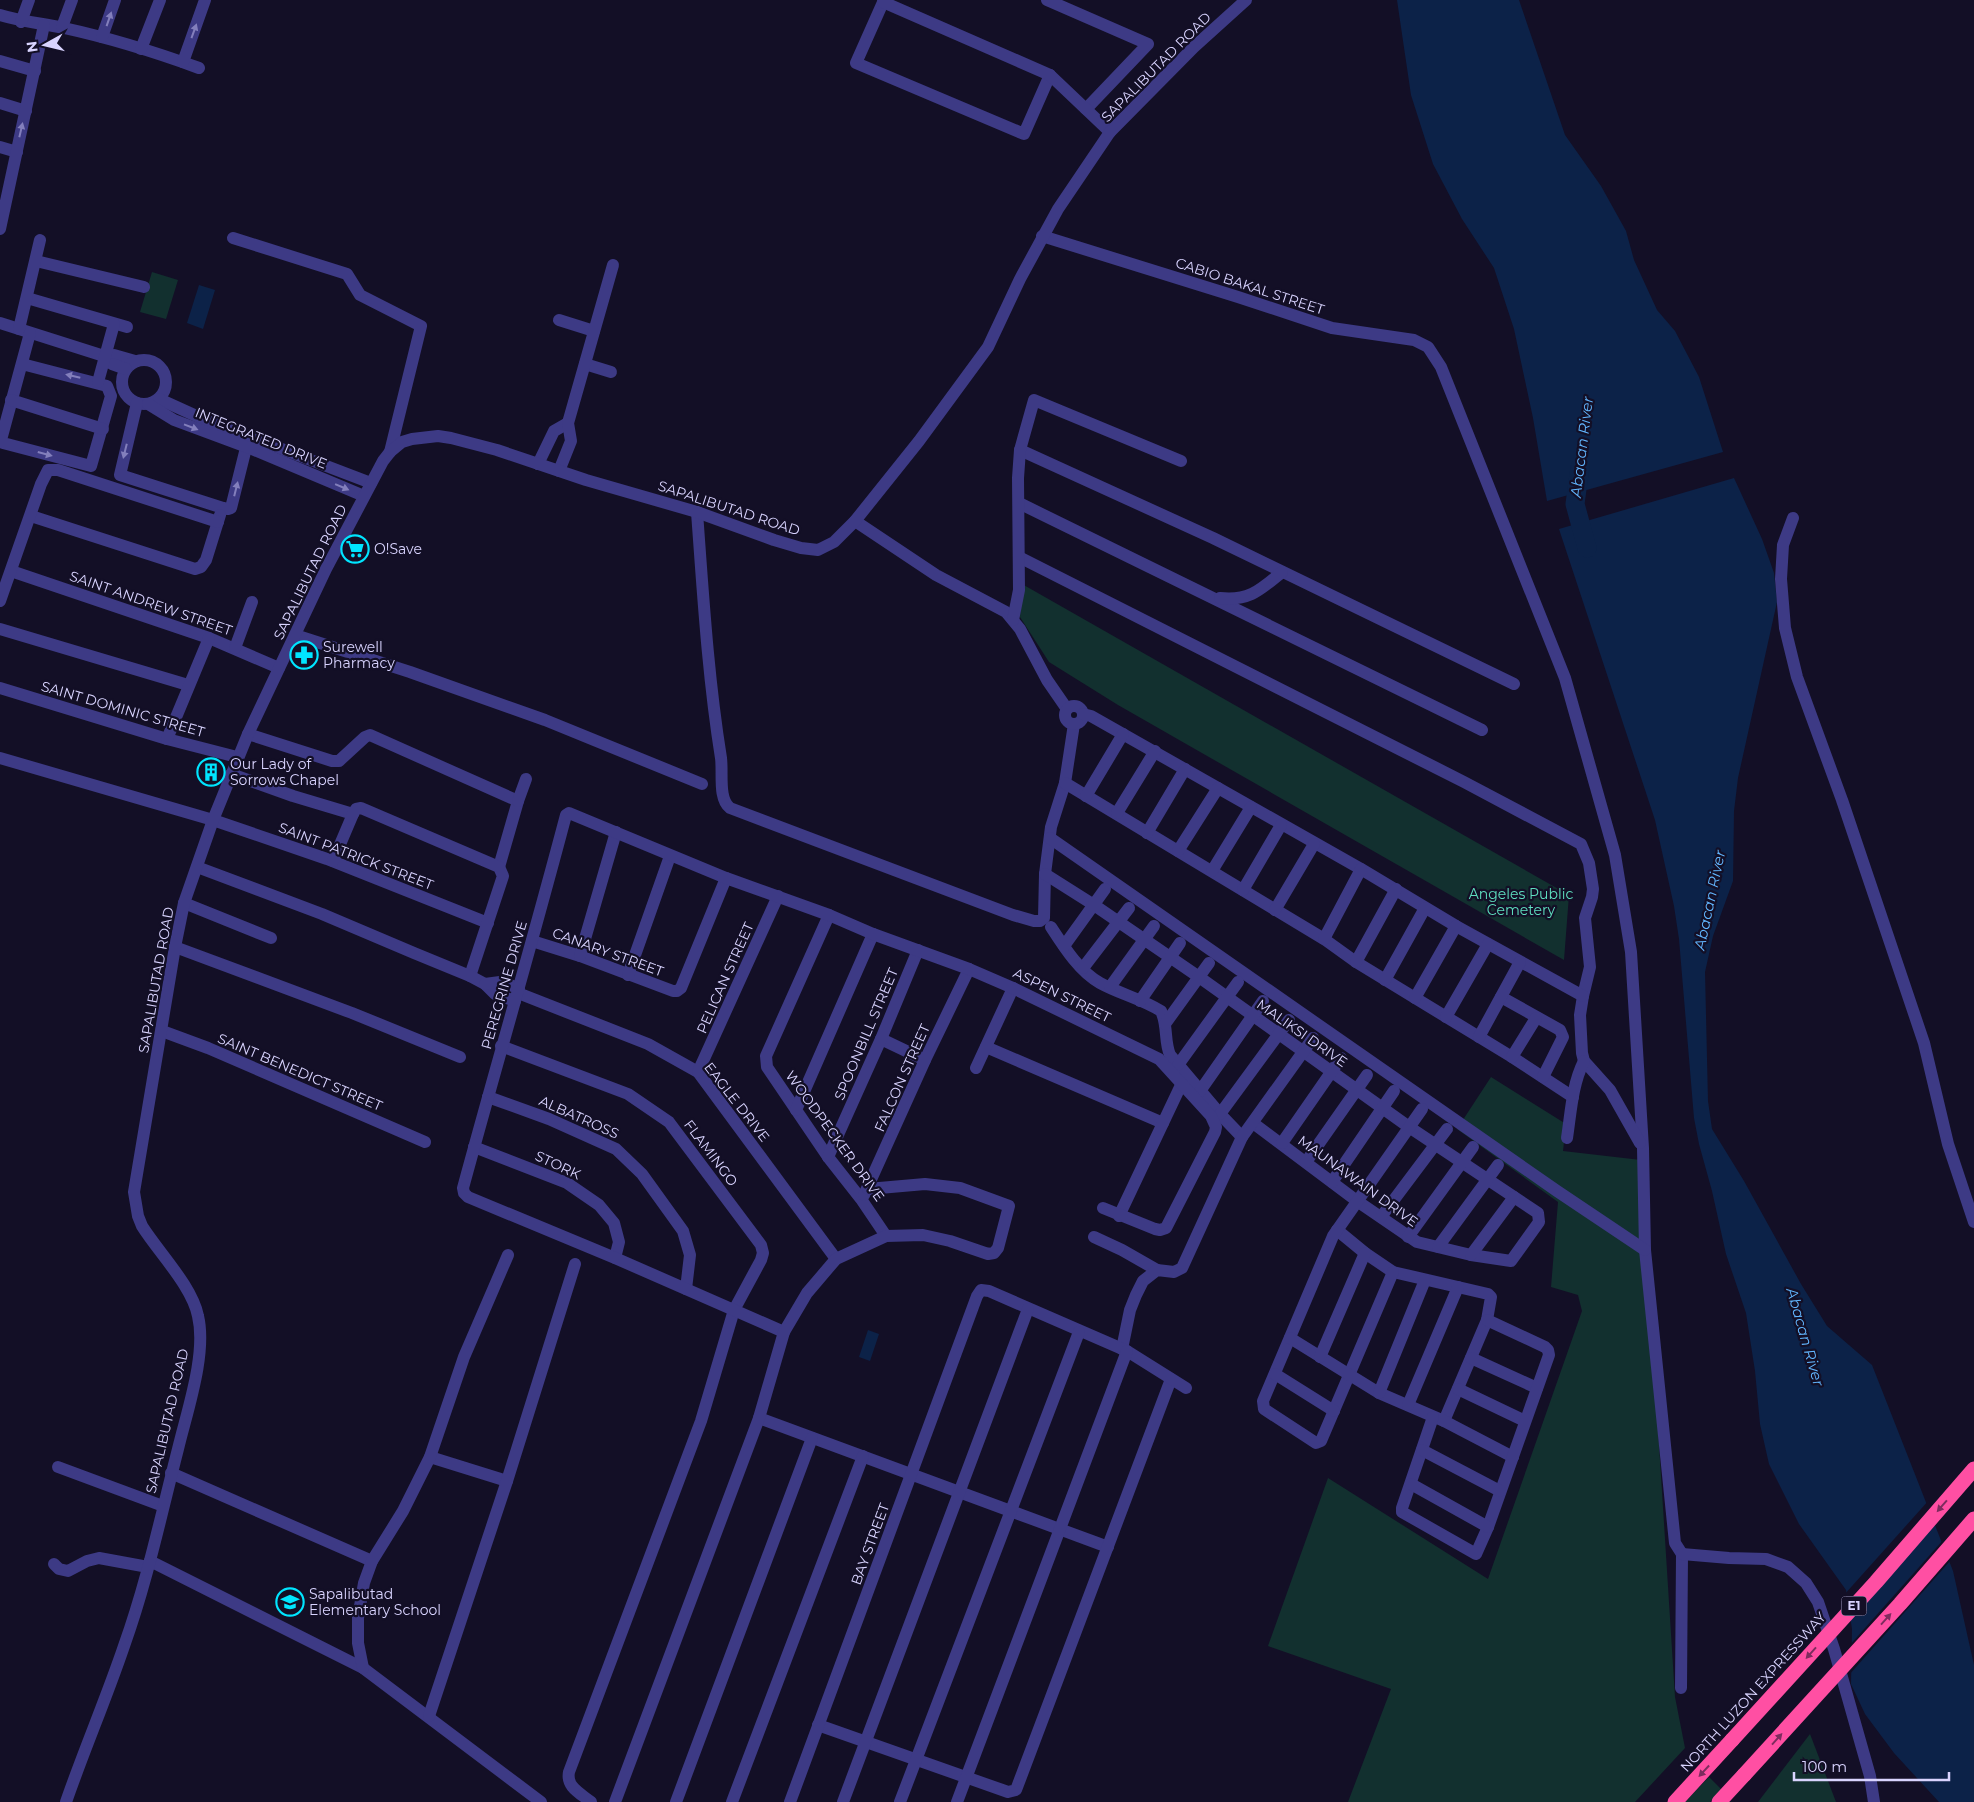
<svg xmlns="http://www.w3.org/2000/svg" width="1974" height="1802" viewBox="0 0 1974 1802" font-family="Montserrat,sans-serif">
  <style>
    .green { fill: #12302f }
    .water { fill: #0c2248 }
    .pier { fill: #130f26 }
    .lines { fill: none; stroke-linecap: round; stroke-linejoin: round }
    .river { stroke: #0c2248; stroke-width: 19 }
    .minor { stroke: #3d3a85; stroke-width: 12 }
    .highway { stroke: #ff4fa3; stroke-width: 15 }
    .highway-bridge { stroke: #ff4fa3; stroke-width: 15 }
    .oneway { fill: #837fbc }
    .oneway2 { fill: #7d2c5e }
    .labels { text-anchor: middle; stroke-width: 4.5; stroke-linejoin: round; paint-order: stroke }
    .shield { fill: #130f26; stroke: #9e99be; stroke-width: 1 }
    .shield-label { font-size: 12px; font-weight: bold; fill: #d9d4ff }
    .street-label { font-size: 14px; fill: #d9d4ff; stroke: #130f26 }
    .poi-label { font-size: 14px; fill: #d9d4ff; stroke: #130f26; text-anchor: start }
    .park-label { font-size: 14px; fill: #5fe0c0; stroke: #130f26 }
    .water-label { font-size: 15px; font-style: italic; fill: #62b6ff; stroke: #130f26 }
  </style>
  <rect width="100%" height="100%" fill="#130f26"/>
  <g class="green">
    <polygon points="152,272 178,280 166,319 140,312"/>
    <polygon points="1022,584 1569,895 1564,960 1118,705 1049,662 1020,617"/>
    <polygon points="1491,1077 1566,1124 1563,1151 1641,1160 1675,1697 1685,1748 1635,1802 1348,1802 1391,1689 1268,1646 1328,1478 1488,1579 1582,1311 1578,1295 1551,1287 1558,1202 1457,1129"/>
    <polygon points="1810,1734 1836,1802 1758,1802"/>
    <polygon points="1709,1777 1722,1790 1710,1802 1685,1802"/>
  </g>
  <g class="water">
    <polygon points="1397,0 1519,0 1565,135 1601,186 1626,231 1634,260 1657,310 1675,331 1699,377 1723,452 1547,501 1533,418 1514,329 1494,268 1462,219 1433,164 1411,95"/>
    <polygon points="199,285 215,290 203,329 187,323"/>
    <polygon points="1734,478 1762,539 1774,573 1777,602 1738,778 1734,811 1733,881 1713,936 1705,972 1708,1101 1712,1129 1744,1181 1801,1284 1827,1326 1872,1365 1953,1571 1974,1665 1974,1802 1939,1802 1894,1753 1865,1714 1851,1684 1852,1629 1846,1590 1799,1524 1769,1464 1760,1424 1755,1371 1746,1313 1726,1254 1712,1191 1699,1144 1694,1118 1679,939 1674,906 1655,820 1559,529"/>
    <polygon points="868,1330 879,1334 870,1361 859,1357"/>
  </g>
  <g class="pier">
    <polygon points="1929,1500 1936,1521 1848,1620 1844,1595"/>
    <polygon points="1944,1539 1951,1560 1849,1675 1849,1646"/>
  </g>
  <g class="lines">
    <polyline class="river" points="1580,467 1575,504 1587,548"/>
    <g class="minor">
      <polyline points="884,0 856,63 1024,134 1050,75"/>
      <polyline points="1047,0 1148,44 1086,109"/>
      <polyline points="883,2 1050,75 1110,132"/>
      <path d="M0,15C23,22 41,23 64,28C110,38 155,52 199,68"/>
      <polyline points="21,22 29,0"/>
      <polyline points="62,27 72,0"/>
      <polyline points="102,37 115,0"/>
      <polyline points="141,49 160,0"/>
      <polyline points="0,61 35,71"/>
      <polyline points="183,62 205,0"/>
      <polyline points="0,103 26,111"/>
      <polyline points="0,147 17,152"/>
      <polyline points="0,229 44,25"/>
      <polyline points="1042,236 1238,297 1332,328 1414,340 1428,347 1441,367 1565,678 1615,855 1631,952 1643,1148 1645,1250 1675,1543 1682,1554 1681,1688"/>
      <polyline points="233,238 347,274 360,295 421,326 390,452"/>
      <polyline points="36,261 144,287"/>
      <polyline points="27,298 127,327"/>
      <polyline points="559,320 594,331"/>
      <polyline points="0,323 104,356"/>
      <polyline points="19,329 40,240"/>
      <polyline points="114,355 135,361"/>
      <circle cx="144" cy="382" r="22"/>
      <polyline points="22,364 107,386 111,396 91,466 3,443 1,440 30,333"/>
      <polyline points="112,364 126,369"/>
      <polyline points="585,364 611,372"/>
      <polyline points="98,382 114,324"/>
      <polyline points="159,399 203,419 371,483"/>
      <polyline points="11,400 103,429"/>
      <polyline points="137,403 120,475 223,508 228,509 231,508 249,436"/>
      <polyline points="148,404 174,420 252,449 364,496"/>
      <polyline points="1020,450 1213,538 1514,684"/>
      <polyline points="538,464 554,431 568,423"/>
      <polyline points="559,471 571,441 568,423 613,265"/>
      <polyline points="1019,503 1482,730"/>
      <path d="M697,512C703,594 708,677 721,758C723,773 718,799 730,808L1013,915L1034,921H1040L1044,918L1045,874L1051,827L1065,783L1074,724"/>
      <polyline points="31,516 195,569 201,567 206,560 220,515"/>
      <polyline points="1793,518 1783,545 1781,579 1785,628 1797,677 1842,800 1924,1043 1948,1144 1974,1222"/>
      <polyline points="855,521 936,575 1006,612 1020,629 1047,680 1067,709"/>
      <polyline points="1019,557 1464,782 1581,844 1589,863 1593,889 1592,897 1585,918 1590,967 1583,996 1580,1015 1582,1053 1584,1061 1610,1090 1640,1143"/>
      <polyline points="11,571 209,638 279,668"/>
      <path d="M1220,598C1250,601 1260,590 1282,572"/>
      <polyline points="0,601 41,484 48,470 58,470 218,522"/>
      <polyline points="1013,620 1019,590 1018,478 1020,450 1034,400 1181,461"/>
      <polyline points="0,629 188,685"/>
      <polyline points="295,635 410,672 545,720 702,784"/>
      <polyline points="235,648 252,602"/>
      <polyline points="0,688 167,739 237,757"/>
      <circle cx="1074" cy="715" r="9"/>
      <polyline points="1083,714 1091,716 1361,869 1456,926 1583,996"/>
      <polyline points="248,734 332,761 339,761 365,737 370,735 518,801 499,867"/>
      <polyline points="167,739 209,638"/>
      <polyline points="0,758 213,820 327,859 488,923"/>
      <polyline points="231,774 293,796 353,814"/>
      <polyline points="1065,783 1324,939 1356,962 1512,1057 1573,1097"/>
      <polyline points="1086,796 1123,734"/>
      <polyline points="518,801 526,779"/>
      <polyline points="1117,813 1155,751"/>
      <polyline points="1147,833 1185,769"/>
      <polyline points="1050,838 1557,1191 1645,1250"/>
      <polyline points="1178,851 1218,788"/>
      <polyline points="333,861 353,814 356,809 361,808 499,867 503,876 470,976"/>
      <polyline points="197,867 322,914 414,953 470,976 485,984 495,994 515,1001"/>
      <polyline points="1212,871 1251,807"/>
      <polyline points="1045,874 1094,905 1199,977 1409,1127 1538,1213 1539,1222 1511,1261 1471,1255 1417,1242 1357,1201 1253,1123"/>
      <polyline points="1243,890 1281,825"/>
      <polyline points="184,903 271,938"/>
      <polyline points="1275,910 1314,844"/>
      <polyline points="829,915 766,1056 767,1067 828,1157 861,1199 886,1236"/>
      <path d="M1051,927C1064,947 1079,971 1100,983C1120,994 1142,999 1161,1011C1168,1025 1164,1041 1170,1055L1220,1114L1242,1137"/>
      <polyline points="1324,939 1361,869"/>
      <polyline points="532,941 580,956 673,991 677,991 681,988 726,878"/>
      <polyline points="1064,946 1105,889"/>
      <polyline points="175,947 352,1013 460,1057"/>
      <polyline points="580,956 616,832"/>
      <polyline points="1356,962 1396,889"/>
      <polyline points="1083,968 1129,908"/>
      <polyline points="628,975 670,856"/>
      <polyline points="1385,980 1425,908"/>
      <polyline points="485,984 500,982 519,988"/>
      <polyline points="1110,987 1154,926"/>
      <polyline points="518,993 648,1044 698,1072 836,1259"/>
      <polyline points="1501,997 1560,1030 1563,1037 1543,1077"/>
      <polyline points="1415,998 1456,926"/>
      <polyline points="1140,1001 1180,943"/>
      <polyline points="1446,1017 1488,944"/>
      <polyline points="1165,1024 1209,963"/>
      <polyline points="162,1031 208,1048 425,1142"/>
      <polyline points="1479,1037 1520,962"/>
      <polyline points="881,1039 925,1060"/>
      <path d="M501,1046L628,1094L669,1122L761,1245L763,1253L761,1260L734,1310L701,1421L569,1772C566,1787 580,1793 591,1802"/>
      <polyline points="986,1047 1163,1123"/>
      <polyline points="1512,1057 1536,1018"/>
      <polyline points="1178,1065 1238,982"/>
      <polyline points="976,1068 1013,988"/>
      <polyline points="698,1072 778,896"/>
      <polyline points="1200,1091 1263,1001"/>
      <polyline points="488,1097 549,1119 616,1149 642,1174 683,1231 690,1255 686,1289"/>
      <polyline points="796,1110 873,934"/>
      <polyline points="1220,1114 1289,1020"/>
      <path d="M1567,1138C1571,1112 1572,1085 1584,1061"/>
      <polyline points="1282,1143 1341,1058"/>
      <polyline points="474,1147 567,1183 599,1205 614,1223 619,1242 615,1258"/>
      <polyline points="828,1157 881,1039 918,950"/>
      <polyline points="1306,1162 1367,1075"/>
      <polyline points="1332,1182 1394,1091"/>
      <polyline points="864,1195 925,1060 969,969"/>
      <polyline points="1119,1216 1181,1085"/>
      <polyline points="1381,1217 1447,1129"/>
      <polyline points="1337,1230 1365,1253 1393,1272 1488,1294 1491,1297 1487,1320 1444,1421"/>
      <polyline points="1094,1237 1122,1250 1157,1270"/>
      <polyline points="1408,1237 1473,1147"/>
      <polyline points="1438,1247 1498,1165"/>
      <polyline points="1471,1255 1514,1197"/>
      <polyline points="1393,1272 1321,1441 1316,1443 1264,1409 1263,1401 1333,1236 1422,1109"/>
      <path d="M784,1332L615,1258L468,1197L464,1193L463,1188C497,1063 533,940 566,815L569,813L726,878L829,915L873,934L969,969L1013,988L1159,1059L1211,1116L1216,1127L1215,1132L1166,1228L1160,1230L1155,1229L1103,1208"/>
      <polyline points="1290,1338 1379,1393 1444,1421 1513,1457"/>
      <polyline points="1122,1349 1130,1310 1136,1295 1143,1281 1157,1270 1174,1272 1182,1268 1242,1137 1313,1038"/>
      <polyline points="1320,1357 1365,1253"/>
      <polyline points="1471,1358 1537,1388"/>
      <polyline points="1275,1374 1334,1411"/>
      <polyline points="1458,1389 1525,1421"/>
      <polyline points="1379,1393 1425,1280"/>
      <polyline points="1408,1405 1458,1287"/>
      <polyline points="1433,1417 1402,1508 1402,1512 1476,1554 1488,1527 1549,1355 1548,1350 1545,1347 1487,1320"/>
      <polyline points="759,1418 1108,1547"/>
      <polyline points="1422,1450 1500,1491"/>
      <polyline points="430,1457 507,1481"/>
      <polyline points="58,1467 163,1506"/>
      <polyline points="171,1473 372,1561"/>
      <polyline points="1411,1484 1488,1527"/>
      <polyline points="1682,1554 1729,1558 1766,1559 1788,1567 1806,1583 1818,1602 1834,1649 1870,1776 1874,1802"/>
      <polyline points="150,1561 363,1668 541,1802"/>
      <polyline points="54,1564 59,1569 68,1571 87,1561 99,1558 148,1567"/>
      <polyline points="363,1668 358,1643 358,1618 364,1583 372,1561 403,1511 430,1457 464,1357 508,1255"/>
      <polyline points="429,1716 507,1481 575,1264"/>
      <polyline points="818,1725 1008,1792 1016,1790 1171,1379"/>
      <path d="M66,1802C84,1750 106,1699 124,1646C147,1582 161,1515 178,1449C187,1411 207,1354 198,1316C192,1286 159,1253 142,1226L138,1216L134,1192L175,947L184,903L213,820L248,734L326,569L383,461L390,452L402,442L412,439L438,436L451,438L497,450L586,480L697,512L774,540L801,548L818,550L834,542L855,521L919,441L988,347L1020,279L1058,209L1110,132L1194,47L1246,0"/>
      <polyline points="615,1802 759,1418 784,1332 807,1293 836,1259 886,1236 923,1235 950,1241 988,1254 994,1253 998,1248 1009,1206 960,1188 925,1184 868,1189"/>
      <polyline points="676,1802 812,1438"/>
      <polyline points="732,1802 863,1456"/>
      <polyline points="790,1802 977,1296 981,1290 989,1291 1127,1351 1186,1388"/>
      <polyline points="843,1802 1028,1309"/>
      <polyline points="900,1802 1079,1332"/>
      <polyline points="957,1802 1127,1351"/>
    </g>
    <g class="highway">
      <polyline points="1675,1802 1732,1740"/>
      <polyline points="1719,1802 1744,1775"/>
    </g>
    <g class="highway-bridge">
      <polyline points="1732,1740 1876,1582 1974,1469"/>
      <polyline points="1744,1775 1900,1604 1974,1519"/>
    </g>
  </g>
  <defs><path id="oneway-solid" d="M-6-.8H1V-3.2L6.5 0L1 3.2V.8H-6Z" transform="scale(1.25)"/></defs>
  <g class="oneway">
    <use href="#oneway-solid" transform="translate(109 19) rotate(-71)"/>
    <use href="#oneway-solid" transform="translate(194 31) rotate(-70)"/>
    <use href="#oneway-solid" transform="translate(21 130) rotate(-77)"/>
    <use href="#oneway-solid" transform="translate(73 376) rotate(-167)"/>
    <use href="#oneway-solid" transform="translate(191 427) rotate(21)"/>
    <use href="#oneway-solid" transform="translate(125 451) rotate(104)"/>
    <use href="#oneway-solid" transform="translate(45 454) rotate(15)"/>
    <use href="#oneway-solid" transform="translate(342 487) rotate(23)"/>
    <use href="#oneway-solid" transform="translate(236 489) rotate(-76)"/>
  </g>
  <g class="oneway2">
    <use href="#oneway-solid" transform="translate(1942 1506) rotate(131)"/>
    <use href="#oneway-solid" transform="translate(1886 1619) rotate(-48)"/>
    <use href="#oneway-solid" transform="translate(1811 1653) rotate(132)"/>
    <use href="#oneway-solid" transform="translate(1777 1739) rotate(-48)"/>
    <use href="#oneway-solid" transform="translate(1704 1771) rotate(133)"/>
  </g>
  <defs>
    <g id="supermarket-ring" transform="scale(1.4375)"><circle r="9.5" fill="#130f26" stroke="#00e5ff" stroke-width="1.5"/><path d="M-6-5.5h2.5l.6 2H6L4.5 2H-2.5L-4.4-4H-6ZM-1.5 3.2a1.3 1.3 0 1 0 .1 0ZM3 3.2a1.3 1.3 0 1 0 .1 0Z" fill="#00e5ff"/></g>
    <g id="pharmacy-ring" transform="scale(1.4375)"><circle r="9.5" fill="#130f26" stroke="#00e5ff" stroke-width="1.5"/><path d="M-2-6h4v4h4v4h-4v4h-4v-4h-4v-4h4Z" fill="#00e5ff"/></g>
    <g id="building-ring" transform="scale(1.4375)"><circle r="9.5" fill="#130f26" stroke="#00e5ff" stroke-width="1.5"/><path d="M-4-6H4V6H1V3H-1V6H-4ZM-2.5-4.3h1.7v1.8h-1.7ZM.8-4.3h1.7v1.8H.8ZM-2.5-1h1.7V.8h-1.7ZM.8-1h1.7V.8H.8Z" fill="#00e5ff"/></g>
    <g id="school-ring" transform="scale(1.4375)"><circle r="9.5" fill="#130f26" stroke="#00e5ff" stroke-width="1.5"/><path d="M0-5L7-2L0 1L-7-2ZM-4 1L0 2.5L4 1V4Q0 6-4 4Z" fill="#00e5ff"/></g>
  </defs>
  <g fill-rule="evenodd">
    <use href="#supermarket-ring" x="355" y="549"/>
    <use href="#pharmacy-ring" x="304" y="655"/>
    <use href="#building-ring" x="211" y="772"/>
    <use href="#school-ring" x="290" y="1602"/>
  </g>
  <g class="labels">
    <rect class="shield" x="1841.5" y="1596.5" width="25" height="19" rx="4"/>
    <g class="shield-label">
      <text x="1854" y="1610">E1</text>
    </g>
    <g class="street-label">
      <text transform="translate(1156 67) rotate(-45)" y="5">SAPALIBUTAD ROAD</text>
      <text transform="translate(1250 286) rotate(18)" y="5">CABIO BAKAL STREET</text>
      <text transform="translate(261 438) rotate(22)" y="5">INTEGRATED DRIVE</text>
      <text transform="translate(729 508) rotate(18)" y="5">SAPALIBUTAD ROAD</text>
      <text transform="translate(310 572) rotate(-64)" y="5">SAPALIBUTAD ROAD</text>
      <text transform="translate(151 603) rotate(19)" y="5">SAINT ANDREW STREET</text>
      <text transform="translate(123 709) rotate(16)" y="5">SAINT DOMINIC STREET</text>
      <text transform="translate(356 856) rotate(21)" y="5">SAINT PATRICK STREET</text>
      <text transform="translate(608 952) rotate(20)" y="5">CANARY STREET</text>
      <text transform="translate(725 978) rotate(-66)" y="5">PELICAN STREET</text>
      <text transform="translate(156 980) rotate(-80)" y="5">SAPALIBUTAD ROAD</text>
      <text transform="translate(504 985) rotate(-74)" y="5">PEREGRINE DRIVE</text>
      <text transform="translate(1062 995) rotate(26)" y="5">ASPEN STREET</text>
      <text transform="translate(1302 1033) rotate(35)" y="5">MALIKSI DRIVE</text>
      <text transform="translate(866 1034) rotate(-67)" y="5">SPOONBILL STREET</text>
      <text transform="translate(300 1072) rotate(23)" y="5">SAINT BENEDICT STREET</text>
      <text transform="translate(902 1078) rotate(-66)" y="5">FALCON STREET</text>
      <text transform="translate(737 1102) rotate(52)" y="5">EAGLE DRIVE</text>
      <text transform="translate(579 1117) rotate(24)" y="5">ALBATROSS</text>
      <text transform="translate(835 1136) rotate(54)" y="5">WOODPECKER DRIVE</text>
      <text transform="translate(711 1153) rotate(53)" y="5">FLAMINGO</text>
      <text transform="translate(558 1165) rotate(25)" y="5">STORK</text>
      <text transform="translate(1358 1181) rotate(36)" y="5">MAUNAWAIN DRIVE</text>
      <text transform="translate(167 1421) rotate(-77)" y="5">SAPALIBUTAD ROAD</text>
      <text transform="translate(870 1544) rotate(-70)" y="5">BAY STREET</text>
      <text transform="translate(1753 1692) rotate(-48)" y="5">NORTH LUZON EXPRESSWAY</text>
    </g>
    <g class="poi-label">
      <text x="374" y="554">O!Save</text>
      <text x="323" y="652">Surewell<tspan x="323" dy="16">Pharmacy</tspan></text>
      <text x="230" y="769">Our Lady of<tspan x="230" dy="16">Sorrows Chapel</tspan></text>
      <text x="309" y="1599">Sapalibutad<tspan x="309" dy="16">Elementary School</tspan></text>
    </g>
    <g class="park-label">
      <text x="1521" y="899">Angeles Public<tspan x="1521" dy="16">Cemetery</tspan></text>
    </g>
    <g class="water-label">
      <text transform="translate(1582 447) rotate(-83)" y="5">Abacan River</text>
      <text transform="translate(1710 900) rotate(-78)" y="5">Abacan River</text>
      <text transform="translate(1805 1337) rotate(74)" y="5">Abacan River</text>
    </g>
  </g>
  <g transform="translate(45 45) rotate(262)" stroke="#130f26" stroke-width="4" paint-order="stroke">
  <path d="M0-4L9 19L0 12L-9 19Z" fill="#d9d4ff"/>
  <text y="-8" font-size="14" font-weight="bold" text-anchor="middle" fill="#d9d4ff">N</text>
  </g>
  <path d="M1794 1772v8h155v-8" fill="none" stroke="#d9d4ff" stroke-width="2.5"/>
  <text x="1802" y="1772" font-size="15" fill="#d9d4ff" stroke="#130f26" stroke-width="4" paint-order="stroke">100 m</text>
</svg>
